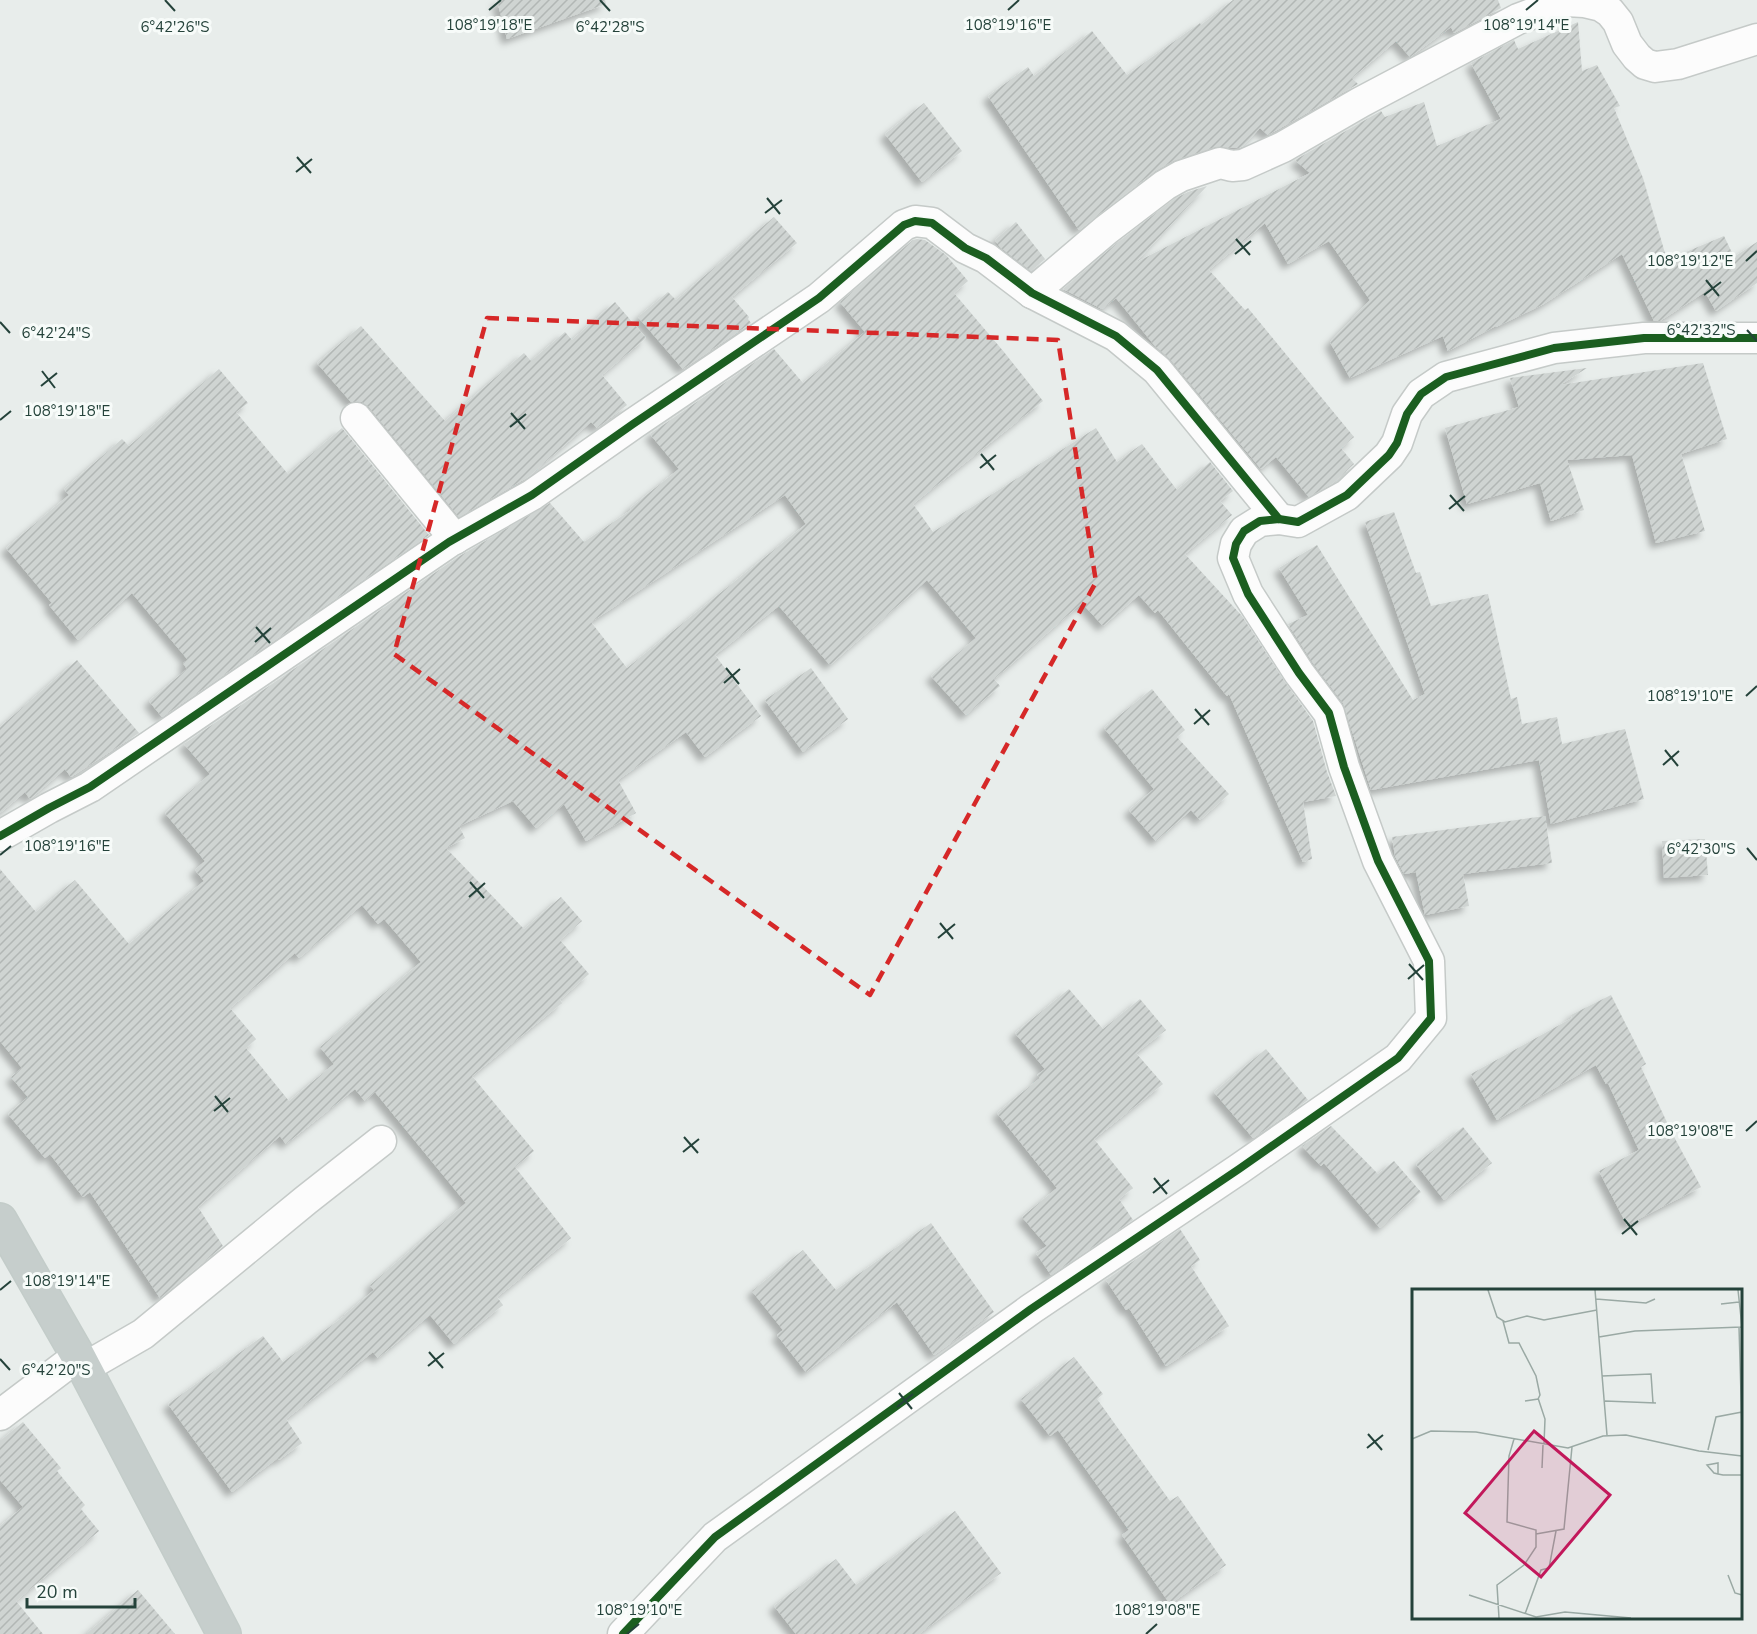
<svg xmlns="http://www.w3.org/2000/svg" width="1757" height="1634" viewBox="0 0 1757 1634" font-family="'Nunito Sans',sans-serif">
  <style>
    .building { fill: url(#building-hatch); fill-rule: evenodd; filter: url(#shadow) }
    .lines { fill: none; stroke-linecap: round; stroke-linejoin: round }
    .minor-casing { stroke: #c5cac8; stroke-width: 33 }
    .trunk-casing { stroke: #c3ccc9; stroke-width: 36 }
    .minor { stroke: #fcfcfc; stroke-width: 30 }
    .trunk { stroke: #c6cecc; stroke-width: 33 }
    .cycleway-casing { stroke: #f7fbf9; stroke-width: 11 }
    .cycleway { stroke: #1b5e20; stroke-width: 8 }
    .marked { fill: none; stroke: #d62828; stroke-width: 4.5; stroke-dasharray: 12 8; stroke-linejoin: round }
    .ticks { fill: none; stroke: #24423a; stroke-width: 2 }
    .inset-road { fill: none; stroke: #9aa9a4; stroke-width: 1.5 }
    .view { fill: #c2185b; fill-opacity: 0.15; stroke: #c2185b; stroke-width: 3 }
    .inset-edge { fill: none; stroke: #24423a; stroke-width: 3 }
    .ticks-label { font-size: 15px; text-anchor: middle; fill: #24423a; stroke: #f7fbf9; stroke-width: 6; stroke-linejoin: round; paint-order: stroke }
  </style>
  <defs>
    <pattern id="building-hatch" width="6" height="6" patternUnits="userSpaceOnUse" patternTransform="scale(1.5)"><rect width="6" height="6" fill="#cfd4d2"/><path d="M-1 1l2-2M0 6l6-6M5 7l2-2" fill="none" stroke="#b2b7b5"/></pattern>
    <filter id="shadow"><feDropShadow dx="-5.5" dy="5.5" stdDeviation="3" flood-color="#0004"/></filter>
  </defs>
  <rect width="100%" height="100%" fill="#e8edeb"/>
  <g class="building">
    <polygon points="497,0 605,0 606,4 507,39"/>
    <polygon points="1233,0 1498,0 1501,8 1454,33 1451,27 1410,57 1396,41 1352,78 1358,84 1268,135 1260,128 1243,146 1239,148 1215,147 1173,161 1155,171 1079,230 988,96 1028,67 1034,76 1092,31 1127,75 1200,23 1201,25"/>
    <polygon points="1578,22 1582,71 1597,65 1620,106 1614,108 1643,178 1667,260 1724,236 1734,257 1757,242 1757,283 1716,311 1705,292 1660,321 1654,321 1622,254 1542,305 1496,327 1496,326 1448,351 1443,336 1350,378 1330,342 1370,300 1329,241 1288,264 1265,223 1209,270 1245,310 1248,308 1354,437 1341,448 1354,464 1333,483 1309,497 1276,457 1261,469 1170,359 1155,346 1116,298 1102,309 1063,289 1117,243 1174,199 1188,192 1207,186 1135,263 1310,173 1295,160 1381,111 1385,117 1424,102 1437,146 1501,119 1471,63 1514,40 1518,49"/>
    <polygon points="924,103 962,151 922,182 885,134"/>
    <polygon points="774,217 797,243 732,297 749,317 748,319 751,323 683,369 638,317 668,292 676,300"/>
    <polygon points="1016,222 1045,259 1031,271 1000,247 995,240"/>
    <path d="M917,239L925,240L946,255L968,281L954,293L1004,352L1043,401L913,504L933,532L1096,428L1117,462L1142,444L1177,490L1210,462L1233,491L1220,501L1232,515L1185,554L1242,616L1285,682L1313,721L1327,772L1336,796L1303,802L1312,859L1303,862L1229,694L1227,696L1158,610L1155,613L1139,595L1103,626L1082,603L994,679L1000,686L966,715L931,676L976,638L927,580L830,665L779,606L715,655L761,716L705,757L686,732L618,780L636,813L586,841L564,804L536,828L513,801L459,826L465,838L446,848L524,929L561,897L582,921L560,940L589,974L560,1000L562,1003L472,1076L534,1151L515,1167L571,1238L497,1297L503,1305L454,1344L430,1315L378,1358L373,1352L286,1419L302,1443L279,1460L278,1458L232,1492L168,1404L263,1336L283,1362L344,1316V1315L374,1290L370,1285L466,1203L375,1092L365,1101L355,1089L286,1144L280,1136L198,1207L223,1246L160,1298L90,1192L83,1197L50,1154L45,1158L8,1114L28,1097L11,1077L22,1068L0,1041V869L36,912L75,880L129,944L204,881L195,870L205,861L165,813L210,774L184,744L458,557L550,503L584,542L631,510L630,508L679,469L650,434L774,349L803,383L865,332L840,302L913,240ZM785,495L806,524L627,668L591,622ZM362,905L378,924L384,919L421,962L320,1047L334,1064L289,1101L246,1048L256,1039L230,1008L295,953L299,958Z"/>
    <polygon points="615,302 646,338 602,375 627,405 597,428 591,422 528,477 459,517 369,407 362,402 351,402 317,363 361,326 445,421 524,353 531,361 565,332 572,340"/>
    <polygon points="1703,363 1727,439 1681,454 1705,531 1656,543 1632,455 1567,460 1584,510 1551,521 1540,483 1467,504 1445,428 1519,407 1510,378 1587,368 1560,385"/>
    <polygon points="219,369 248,403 236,412 288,474 342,428 429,535 162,717 149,701 187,669 183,663 188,660 132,593 78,640 49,605 52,603 6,548 69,495 64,489 122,439 129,446"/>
    <polygon points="1394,512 1416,573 1420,572 1431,606 1488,594 1511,699 1517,697 1522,724 1557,717 1562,744 1625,729 1644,799 1551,824 1539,760 1371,790 1343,703 1313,663 1288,624 1308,615 1279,568 1317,545 1413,700 1425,694 1365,522"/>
    <polygon points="77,660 139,733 71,777 65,769 30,799 25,792 0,813 0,727"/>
    <polygon points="811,668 848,719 803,752 765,700"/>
    <polygon points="1152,689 1185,730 1177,737 1229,794 1200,820 1191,810 1156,841 1129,810 1154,789 1104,728"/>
    <polygon points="1545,816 1552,863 1463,874 1469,906 1425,915 1416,872 1404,874 1395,856 1392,837"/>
    <polygon points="1705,839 1708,875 1664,878 1662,841"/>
    <polygon points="1069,989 1103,1029 1140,999 1166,1030 1136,1053 1163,1084 1094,1139 1133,1188 1119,1199 1133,1220 1051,1275 1036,1253 1047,1246 1022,1217 1057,1188 997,1113 1040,1078 1037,1075 1045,1069 1015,1033"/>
    <polygon points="1611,995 1646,1064 1641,1067 1672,1133 1701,1187 1627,1225 1599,1171 1639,1150 1608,1083 1606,1084 1596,1065 1497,1120 1471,1074 1572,1018 1571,1015"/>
    <polygon points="1266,1049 1308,1100 1253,1138 1214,1092"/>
    <polygon points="1331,1126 1378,1174 1394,1161 1421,1192 1380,1228 1324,1163 1321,1166 1302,1146"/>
    <polygon points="1463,1127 1492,1163 1444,1200 1416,1164"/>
    <polygon points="931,1223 994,1312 934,1355 897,1302 806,1372 777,1335 783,1330 752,1291 803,1250 836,1290"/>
    <polygon points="1180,1229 1200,1260 1191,1266 1229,1326 1166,1366 1129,1308 1126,1310 1106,1280"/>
    <polygon points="1074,1357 1103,1394 1097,1399 1170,1501 1178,1496 1226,1565 1170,1604 1122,1535 1129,1530 1058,1430 1050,1436 1021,1399"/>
    <polygon points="23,1422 61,1468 57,1471 85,1505 81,1509 99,1531 16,1601 43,1634 0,1634 0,1526 23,1507 0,1480 0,1441"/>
    <polygon points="955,1511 1001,1573 919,1634 796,1634 774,1606 836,1559 856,1585"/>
    <polygon points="138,1590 175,1634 86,1634"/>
  </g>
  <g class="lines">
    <g class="minor-casing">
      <g id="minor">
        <polyline points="1032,293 1106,230 1165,185 1181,176 1220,163 1232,166 1243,165 1283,147 1361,102 1518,19 1566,1 1584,2 1601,6 1610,12 1618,22 1627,44 1637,57 1645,64 1655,67 1678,64 1757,39"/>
        <polyline points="356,418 455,539"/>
        <polyline points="0,836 49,808 90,787 449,542 532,495 633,424 819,298 904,225 915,221 932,223 965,248 986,258 1032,293 1116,336 1157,370 1279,519"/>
        <polyline points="84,1368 143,1334 306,1200 381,1141"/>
        <polyline points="0,1415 78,1356"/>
        <polyline points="623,1634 715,1537 1031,1309 1239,1169 1398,1058 1431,1018 1429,961 1378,861 1344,767 1329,713 1299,673 1248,594 1233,558 1236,544 1244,531 1260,521 1279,519 1298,522 1347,495 1389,455 1397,443 1407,414 1421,394 1446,377 1554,348 1644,338 1757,338"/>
      </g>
    </g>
    <g class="trunk-casing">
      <polyline id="trunk" points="0,1220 78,1356 224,1634"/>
    </g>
    <use href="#minor" class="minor"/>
    <use href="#trunk" class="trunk"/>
    <g class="cycleway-casing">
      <g id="cycleway">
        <polyline points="0,836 49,808 90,787 449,542 532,495 633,424 819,298 904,225 915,221 932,223 965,248 986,258 1032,293 1116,336 1157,370 1279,519"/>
        <polyline points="623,1634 715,1537 1031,1309 1239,1169 1398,1058 1431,1018 1429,961 1378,861 1344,767 1329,713 1299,673 1248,594 1233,558 1236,544 1244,531 1260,521 1279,519 1298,522 1347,495 1389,455 1397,443 1407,414 1421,394 1446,377 1554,348 1644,338 1757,338"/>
      </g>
    </g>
    <use href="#cycleway" class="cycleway"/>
  </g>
  <path class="marked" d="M487,318L1058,340L1096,582L870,995L394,654Z"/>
  <path class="ticks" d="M165,0L175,11M600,0L610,11M489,10L501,0M1008,10L1019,0M1526,10L1538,0M297,157L311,173M296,172L312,159M767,198L780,214M765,213L782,200M1236,239L1250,255M1235,254L1251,241M1746,261L1757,251M1706,280L1719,296M1704,295L1721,282M0,322L10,333M1747,330L1757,341M42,371L55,388M41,386L57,373M511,413L525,429M0,420L11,411M510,427L526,414M981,454L994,470M980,468L996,455M1450,495L1464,511M1449,509L1465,496M256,627L270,643M255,642L271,628M726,668L739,684M724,683L740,669M1746,696L1757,686M1195,709L1209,725M1194,724L1210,710M1665,750L1678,766M1663,765L1679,751M1747,848L1757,860M0,855L11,846M470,882L484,898M469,897L485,883M940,923L953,939M938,938L955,924M1409,964L1423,980M1408,979L1424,965M215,1096L228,1112M214,1111L230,1098M1746,1131L1757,1121M684,1137L698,1153M683,1152L699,1139M1154,1178L1167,1194M1153,1193L1169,1180M1624,1219L1637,1235M1622,1234L1638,1221M0,1290L11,1281M429,1352L443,1368M0,1359L10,1370M428,1366L444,1353M899,1393L912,1409M897,1407L913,1394M1368,1434L1382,1450M1367,1448L1383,1435M627,1634L639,1624M1146,1634L1157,1624"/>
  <g transform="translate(1412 1289)">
    <rect width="330" height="330" fill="#e8edeb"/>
    <path class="inset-road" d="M76,1L85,28L93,33L115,27L132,31L185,21M183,1L195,146M326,1L330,38M184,10L234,14L243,10M309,15L327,13M91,32L97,54H107L124,87L128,106L126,110L113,112M327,38L330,140M187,48L223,42L330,38M190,87L239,85L241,114M126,109L133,130L132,155M193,112L244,114M0,150L19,142L64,143L156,159L191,147L214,146L287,162L330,167M296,161L304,128L330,123M130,179L131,156M306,185V174L295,176L302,184L306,185L311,186H330M124,245L152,240L160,158M316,286L323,304L330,306M57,306L124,328L153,323L219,329M113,325L129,281L137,279L144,242M87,329L85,296L112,276L124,258V241L95,233L97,167L102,150"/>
    <path class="view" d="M122,142L198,206L129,288L53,224Z"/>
    <rect width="330" height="330" class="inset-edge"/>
  </g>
  <g class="ticks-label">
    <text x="489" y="30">108°19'18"E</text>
    <text x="1008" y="30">108°19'16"E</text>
    <text x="1526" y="30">108°19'14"E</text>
    <text x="175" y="32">6°42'26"S</text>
    <text x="610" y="32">6°42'28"S</text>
    <text x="1690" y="266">108°19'12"E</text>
    <text x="1701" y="335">6°42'32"S</text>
    <text x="56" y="338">6°42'24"S</text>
    <text x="67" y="416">108°19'18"E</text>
    <text x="1690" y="701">108°19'10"E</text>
    <text x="67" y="851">108°19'16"E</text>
    <text x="1701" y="854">6°42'30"S</text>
    <text x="1690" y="1136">108°19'08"E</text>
    <text x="67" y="1286">108°19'14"E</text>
    <text x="56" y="1375">6°42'20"S</text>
    <text x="639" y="1615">108°19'10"E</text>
    <text x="1157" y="1615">108°19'08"E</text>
  </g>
  <path d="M27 1598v9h108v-9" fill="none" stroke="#24423a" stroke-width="3"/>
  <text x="36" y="1598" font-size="18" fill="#24423a" stroke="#f7fbf9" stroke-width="4.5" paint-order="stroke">20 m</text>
</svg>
